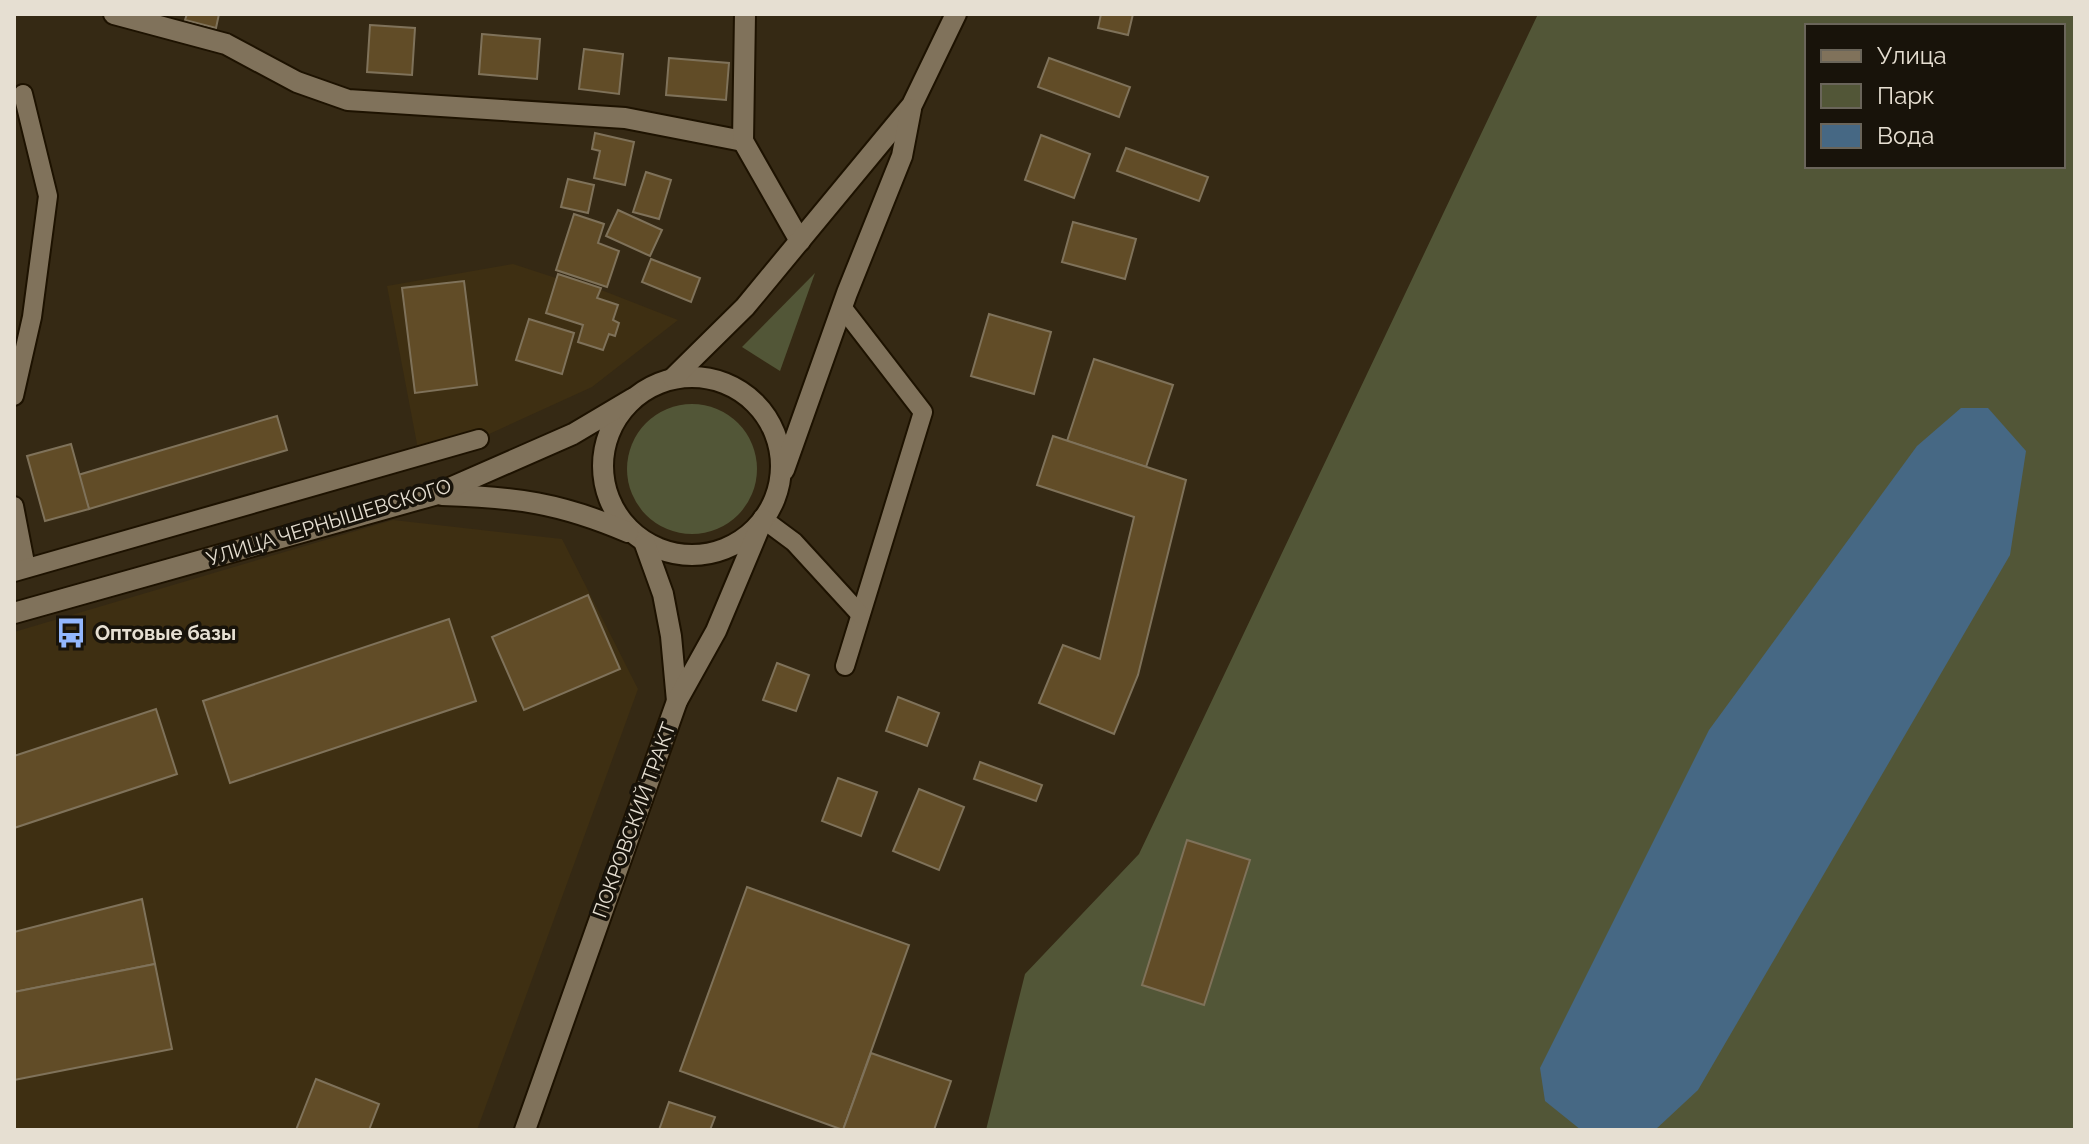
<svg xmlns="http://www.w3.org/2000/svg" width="2089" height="1144" viewBox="0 0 2089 1144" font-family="Raleway,sans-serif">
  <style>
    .built { fill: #3e2f12 }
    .green { fill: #525637; fill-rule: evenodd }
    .water { fill: #466884 }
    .building { fill: #614c27; stroke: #7f725a; stroke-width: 2 }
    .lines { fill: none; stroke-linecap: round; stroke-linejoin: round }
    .lane-casing { stroke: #1d1200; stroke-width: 22 }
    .street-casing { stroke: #1d1200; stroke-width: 24 }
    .secondary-casing { stroke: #1d1200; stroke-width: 24 }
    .lane { stroke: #80725b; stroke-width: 18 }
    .street { stroke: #80725b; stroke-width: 20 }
    .secondary { stroke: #80725b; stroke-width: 20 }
    .labels { text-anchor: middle; stroke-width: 7; stroke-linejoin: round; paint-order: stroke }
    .street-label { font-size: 20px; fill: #e6dfd2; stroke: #18130a }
    .poi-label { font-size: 20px; font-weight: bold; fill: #e6dfd2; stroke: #18130a; text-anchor: start }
  </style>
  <rect width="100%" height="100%" fill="#352914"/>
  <g class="built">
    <polygon points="513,264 556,278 558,274 563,275 678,320 592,387 421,465 387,286"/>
    <polygon points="393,520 562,539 638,689 477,1130 14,1130 14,632"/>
  </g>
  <g class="green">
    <path d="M1538,14H2075V1130H986L1025,974L1139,854ZM1807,26H2063V166H1807Z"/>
    <polygon points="815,273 780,371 742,347"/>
    <circle cx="692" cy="469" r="65"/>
  </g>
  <polygon class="water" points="1961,408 1988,408 2026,451 2010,555 1698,1090 1655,1130 1581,1130 1545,1101 1540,1068 1709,730 1917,446"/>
  <g class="building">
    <polygon points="187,14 219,14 216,28 185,20"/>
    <polygon points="1101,14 1133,14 1128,35 1098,28"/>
    <polygon points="370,25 415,28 412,75 367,72"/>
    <polygon points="482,34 540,39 537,79 479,74"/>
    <polygon points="584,49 623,54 619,94 579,89"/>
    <polygon points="669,58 729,63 726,100 666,95"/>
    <polygon points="1049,58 1130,87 1119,117 1038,87"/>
    <polygon points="595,133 634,142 625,185 594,178 600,151 592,149"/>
    <polygon points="1041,135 1090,154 1074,198 1025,180"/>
    <polygon points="1126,148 1208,177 1199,201 1117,171"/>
    <polygon points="646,172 671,180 659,219 633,212"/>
    <polygon points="568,179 594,185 588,213 561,207"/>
    <polygon points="618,210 662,230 650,256 606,236"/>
    <polygon points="574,214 604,224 598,243 619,251 607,287 556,270"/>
    <polygon points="1073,222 1136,239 1125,279 1062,262"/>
    <polygon points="651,259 700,278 691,302 642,282"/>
    <polygon points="558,274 601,288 597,298 618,305 613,320 619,323 615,336 609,334 603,350 578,342 583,325 546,313"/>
    <polygon points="464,281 477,385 415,393 402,288"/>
    <polygon points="989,314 1051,332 1034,394 971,376"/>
    <polygon points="529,319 574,333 562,374 516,360"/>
    <polygon points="1094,359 1173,385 1146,467 1067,441"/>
    <polygon points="277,416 287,450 89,509 78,475"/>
    <polygon points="1053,436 1186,480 1138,675 1114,734 1039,703 1063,645 1100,659 1134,517 1037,485"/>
    <polygon points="71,444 89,509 45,521 27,456"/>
    <polygon points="588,595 620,669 524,710 492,637"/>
    <polygon points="449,619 476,701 230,783 203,701"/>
    <polygon points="777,663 809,675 796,711 763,700"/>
    <polygon points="898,697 939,713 927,746 886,731"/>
    <polygon points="156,709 177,774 14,828 14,756"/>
    <polygon points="980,762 1042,785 1036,801 974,779"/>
    <polygon points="838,778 877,792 861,836 822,821"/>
    <polygon points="919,789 964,807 939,870 893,851"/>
    <polygon points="1187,840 1250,860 1204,1005 1142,985"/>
    <polygon points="747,887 909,945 843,1130 680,1071"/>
    <polygon points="142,899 155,964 14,992 14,932"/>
    <polygon points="155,964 172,1049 14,1080 14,992"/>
    <polygon points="871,1053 951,1081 934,1130 843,1130"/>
    <polygon points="316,1079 379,1104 369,1130 296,1130"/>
    <polygon points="669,1102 715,1117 710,1130 659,1130"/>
  </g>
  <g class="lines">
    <g class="lane-casing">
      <g id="lane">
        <polyline points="842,307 923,412 845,666"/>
        <polyline points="14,396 32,317 48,196 23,94"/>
        <polyline points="14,506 26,568"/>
        <polyline points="763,519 794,542 860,614"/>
        <polyline points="14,572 479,439"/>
      </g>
    </g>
    <g class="street-casing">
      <g id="street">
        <polyline points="114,14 226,44 297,82 348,100 625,118 743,141"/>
        <polyline points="745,14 743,141 800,241"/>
      </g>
    </g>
    <g class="secondary-casing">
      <g id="secondary">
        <circle cx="692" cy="466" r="89"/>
        <polyline points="673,378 745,307 912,105 956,14"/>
        <polyline points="784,470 847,293 902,156 911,109"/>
        <path d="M442,495C516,497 560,503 628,532"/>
        <polyline points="645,544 663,594 671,636 677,701"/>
        <polyline points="14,613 434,495 573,434 632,399"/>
        <polyline points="525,1130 677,701 716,631 763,519"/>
      </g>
    </g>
    <use href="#lane" class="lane"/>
    <use href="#street" class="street"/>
    <use href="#secondary" class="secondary"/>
  </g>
  <defs>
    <g id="bus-bare" transform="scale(2.4)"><path d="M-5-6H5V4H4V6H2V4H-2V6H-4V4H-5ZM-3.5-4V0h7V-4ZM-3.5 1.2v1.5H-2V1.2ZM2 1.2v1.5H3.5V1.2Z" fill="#93b7fd" stroke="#18130a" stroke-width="2.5" paint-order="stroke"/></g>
  </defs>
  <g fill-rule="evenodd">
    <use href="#bus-bare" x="71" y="633"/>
  </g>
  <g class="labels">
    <g class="street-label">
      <text transform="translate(329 522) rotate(-17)" y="7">УЛИЦА ЧЕРНЫШЕВСКОГО</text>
      <text transform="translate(634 820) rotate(-70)" y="7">ПОКРОВСКИЙ ТРАКТ</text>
    </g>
    <g class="poi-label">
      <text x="95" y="640">Оптовые базы</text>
    </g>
  </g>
  <rect width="2089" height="1144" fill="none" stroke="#e6dfd2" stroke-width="32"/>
  <rect x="1805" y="24" width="260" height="144" fill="#18130a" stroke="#6a655a" stroke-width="2"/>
  <rect x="1821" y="50" width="40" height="12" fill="#80725b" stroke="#6a655a" stroke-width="2"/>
  <text x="1877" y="64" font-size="24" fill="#e6dfd2">Улица</text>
  <rect x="1821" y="84" width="40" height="24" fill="#525637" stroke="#6a655a" stroke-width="2"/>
  <text x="1877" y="104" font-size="24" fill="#e6dfd2">Парк</text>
  <rect x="1821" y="124" width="40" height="24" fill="#466884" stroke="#6a655a" stroke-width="2"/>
  <text x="1877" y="144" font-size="24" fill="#e6dfd2">Вода</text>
</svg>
